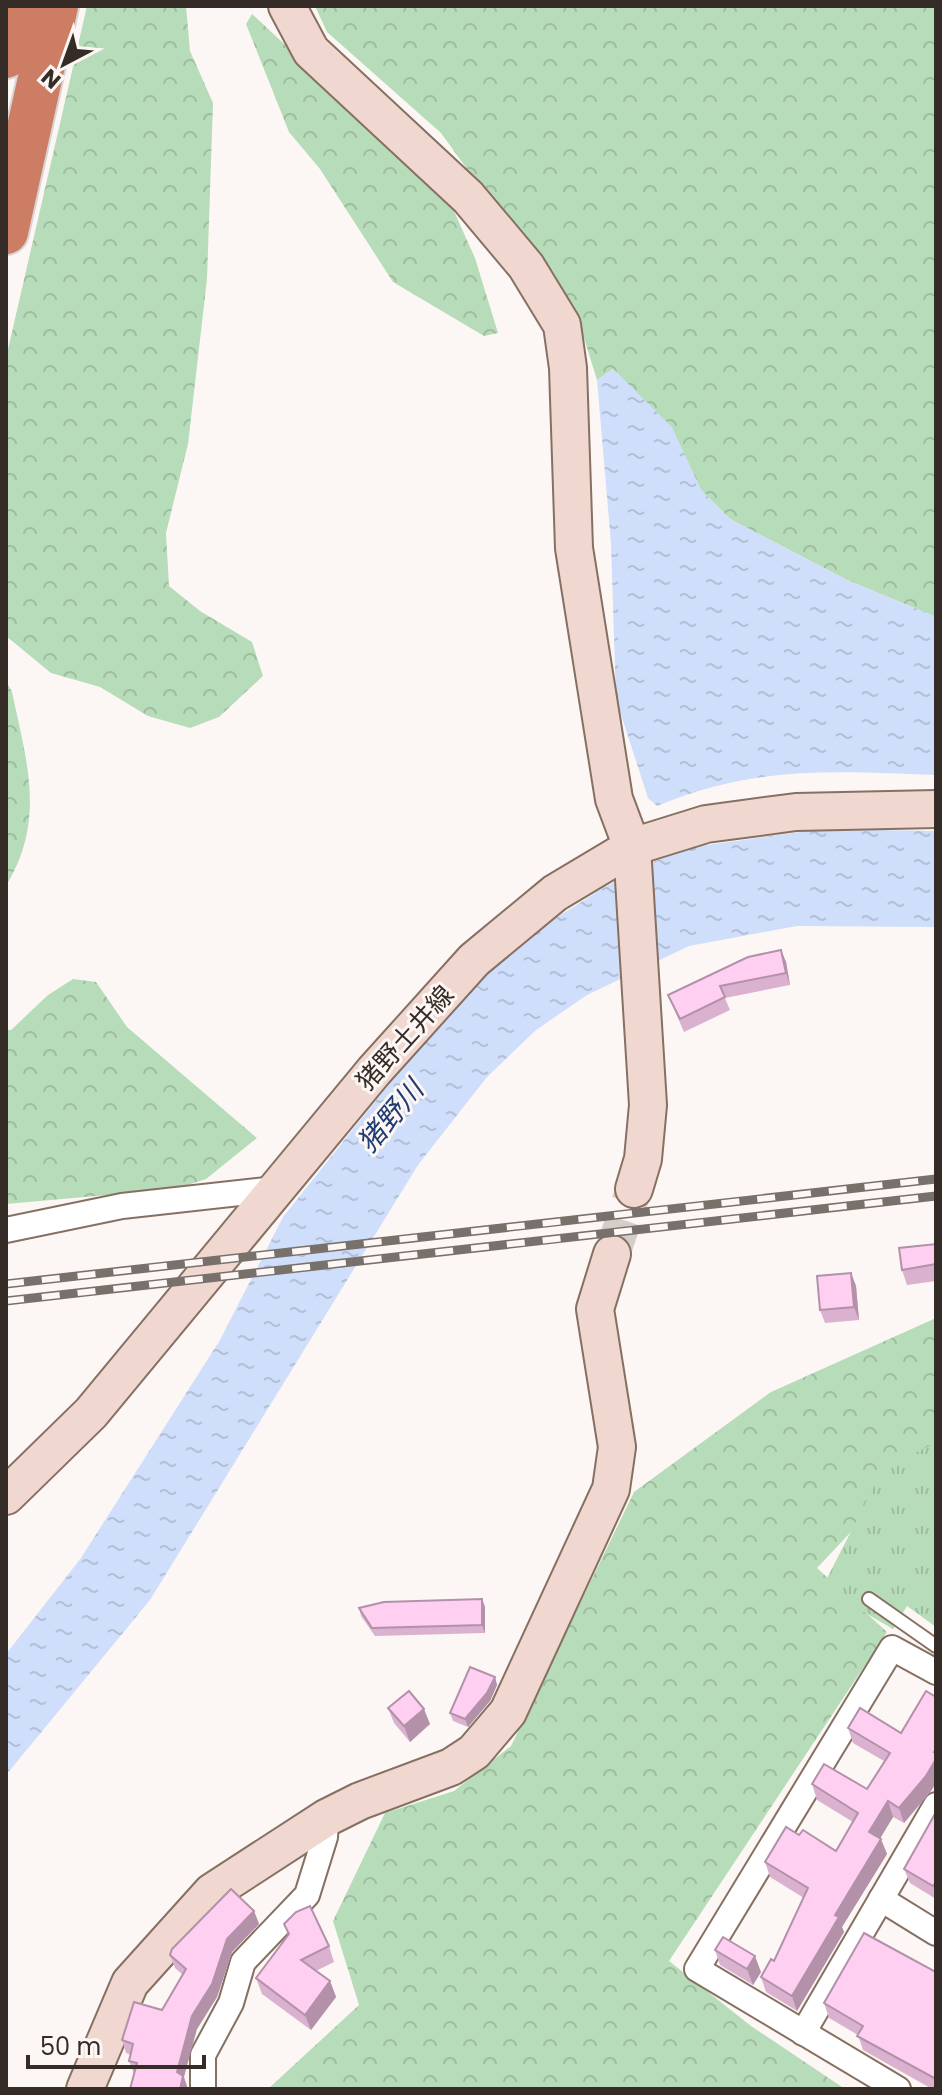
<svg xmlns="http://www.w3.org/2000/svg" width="942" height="2095" viewBox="0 0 942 2095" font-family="Poppins,'Noto Sans JP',sans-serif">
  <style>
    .forest { fill: url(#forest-crowns) }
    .park { fill: url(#park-tufts) }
    .water { fill: url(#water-ripples) }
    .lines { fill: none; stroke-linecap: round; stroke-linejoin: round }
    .secondary-tunnel { stroke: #d4cecb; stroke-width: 36; stroke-dasharray: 36 18; stroke-linecap: butt }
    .lane-casing { stroke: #867062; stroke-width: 16 }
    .street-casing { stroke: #867062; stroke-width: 28 }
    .secondary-casing { stroke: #867062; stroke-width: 40 }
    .highway-casing { stroke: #d7d5d4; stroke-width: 48 }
    .lane { stroke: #fff; stroke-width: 12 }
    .street { stroke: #fff; stroke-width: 24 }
    .secondary { stroke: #f0d8d1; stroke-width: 36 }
    .highway { stroke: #ce7d65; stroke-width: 44 }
    .rail-casing { stroke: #78706b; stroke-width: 9 }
    .rail { stroke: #fcf7f4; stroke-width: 6; stroke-dasharray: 18; stroke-linecap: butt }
    .wall { fill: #dab2cf }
    .shaded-wall { fill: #b291a9 }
    .building { fill: #fecff1; stroke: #b291a9; stroke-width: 2 }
    .labels { text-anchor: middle; stroke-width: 6; stroke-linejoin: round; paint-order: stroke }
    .street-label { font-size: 26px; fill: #362c27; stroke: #fcf7f4 }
    .water-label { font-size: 28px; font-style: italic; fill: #203c72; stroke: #fcf7f4 }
  </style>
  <defs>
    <pattern id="forest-crowns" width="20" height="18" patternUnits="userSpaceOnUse" patternTransform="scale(2)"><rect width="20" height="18" fill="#b7dcb9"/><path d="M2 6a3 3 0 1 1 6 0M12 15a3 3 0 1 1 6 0" fill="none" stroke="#9ebd9f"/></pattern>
    <pattern id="park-tufts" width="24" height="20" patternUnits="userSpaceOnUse" patternTransform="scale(2)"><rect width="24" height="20" fill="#b7dcb9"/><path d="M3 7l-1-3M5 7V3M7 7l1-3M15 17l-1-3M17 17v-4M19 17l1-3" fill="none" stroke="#9ebd9f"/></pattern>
    <pattern id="water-ripples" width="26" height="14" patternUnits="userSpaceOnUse" patternTransform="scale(2)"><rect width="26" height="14" fill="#cfdefa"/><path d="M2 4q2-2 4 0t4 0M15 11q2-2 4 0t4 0" fill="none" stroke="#b2bfd6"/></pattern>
  </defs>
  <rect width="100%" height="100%" fill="#fcf7f4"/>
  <g class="forest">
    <polygon points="87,6 186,6 190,51 213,103 207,279 188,444 166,533 169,586 200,611 252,642 263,676 219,717 190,728 148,716 100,687 51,673 6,636 6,358"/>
    <polygon points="315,6 936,6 936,617 847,580 730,519 701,490 671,427 613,369 597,380 579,322 555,275 470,173 441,133 327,32"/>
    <polygon points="252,14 418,169 453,209 475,258 498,333 484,336 393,282 320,169 289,132 246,24"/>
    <path d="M6,681L12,692C27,763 46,820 6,886Z"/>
    <polygon points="73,979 96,982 127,1027 257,1138 206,1179 175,1189 6,1204 6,1030 11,1030 48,995"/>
    <polygon points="936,1318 936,1449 926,1452 817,1568 887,1632 669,1961 751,2026 845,2089 268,2089 359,2005 333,1921 385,1813 454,1791 511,1746 634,1492 771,1392"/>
  </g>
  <polygon class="park" points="936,1443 936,1627 907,1606 893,1629 822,1588 884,1467"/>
  <g class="water">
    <path d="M613,369L672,427L701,490L730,519L847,580L936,617V775C833,771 755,765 657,806L648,798L616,699L611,543L597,380Z"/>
    <polygon points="822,829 936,831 936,927 797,926 689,946 587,995 536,1030 487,1077 418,1165 150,1600 6,1775 6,1654 81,1558 220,1340 283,1217 432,1030 503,952 603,888 655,861 700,846"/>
  </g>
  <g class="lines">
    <polyline class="secondary-tunnel" points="612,1254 634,1189"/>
    <g class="lane-casing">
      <polyline id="lane" points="869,1599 936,1646"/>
    </g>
    <g class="street-casing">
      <g id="street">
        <polyline points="6,1230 122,1206 275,1189"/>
        <polyline points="881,1899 936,1933"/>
        <polyline points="803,2033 936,1805"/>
        <polyline points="203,2089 203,2055 231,2003 243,1962 307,1895 325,1837 326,1818"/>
        <polyline points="898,2089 697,1969 892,1648 936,1672"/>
      </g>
    </g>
    <g class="secondary-casing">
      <g id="secondary">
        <polyline points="287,6 311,51 468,197 526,266 562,325 568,368 574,548 614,799 632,847 648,1105 643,1159 634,1189"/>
        <polyline points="6,1496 91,1413 374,1071 474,960 555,893 632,847 706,824 796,812 936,809"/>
        <polyline points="85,2089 130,1983 212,1892 326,1818 360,1801 451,1767 474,1752 508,1712 611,1489 617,1447 595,1309 612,1254"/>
      </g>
    </g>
    <g class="highway-casing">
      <g id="highway">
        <polyline points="6,56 16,6"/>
        <polyline points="6,232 56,6"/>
      </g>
    </g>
    <use href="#lane" class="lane"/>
    <use href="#street" class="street"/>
    <use href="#secondary" class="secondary"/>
    <use href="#highway" class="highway"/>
    <g class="rail-casing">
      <g id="rail">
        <polyline points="6,1284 936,1179"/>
        <polyline points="6,1301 936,1196"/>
      </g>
    </g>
    <use href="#rail" class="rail"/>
  </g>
  <g class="wall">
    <polygon points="781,950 786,962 790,985 725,998 730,1010 684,1032 668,995"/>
    <polygon points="936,1244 936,1281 907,1285 902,1270"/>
    <polygon points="851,1273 856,1286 859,1320 825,1323 820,1310"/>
    <polygon points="482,1599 485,1607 485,1633 375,1636 361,1616 359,1608"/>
    <polygon points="495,1677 497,1685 490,1701 468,1727 453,1721 450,1713"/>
    <polygon points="936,1697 936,1783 931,1791 904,1823 893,1817 880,1838 887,1854 842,1927 844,1932 797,2011 766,1992 761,1977 774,1961 804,1898 770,1877 765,1862 799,1835 836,1851 853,1822 817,1800 812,1784 867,1789 884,1761 853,1743 848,1728 901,1733"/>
    <polygon points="388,1708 430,1724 410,1742 394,1723"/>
    <polygon points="936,1812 936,1899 910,1883 904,1869"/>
    <polygon points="254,1911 259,1924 232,1952 217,1997 197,2029 134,2074 129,2061 131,2055 126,2053 122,2040 162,2010 183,1975 175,1968 170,1955"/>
    <polygon points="284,1924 329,1946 334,1962 316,1971 330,1981 336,1997 311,2030 262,1994 256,1978 288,1935"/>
    <polygon points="715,1950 761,1972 753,1985 720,1965"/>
    <polygon points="936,1972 936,2089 932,2089 863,2050 858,2035 829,2018 824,2003"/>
  </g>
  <g class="shaded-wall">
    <polygon points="781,950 786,962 790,985 786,973"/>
    <polygon points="851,1273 856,1286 859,1320 854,1307"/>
    <polygon points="482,1599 485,1607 485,1633 482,1625"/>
    <polygon points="495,1677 497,1685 490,1701 468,1727 465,1719"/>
    <polygon points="424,1709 430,1724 410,1742 404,1726"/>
    <polygon points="936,1759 936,1783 931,1791 904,1823 899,1808"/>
    <polygon points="888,1801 893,1817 875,1847 869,1832"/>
    <polygon points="881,1839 887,1854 842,1927 844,1932 797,2011 792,1996 835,1915"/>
    <polygon points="254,1911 259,1924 232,1952 217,1997 197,2029 184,2077 188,2089 180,2089 177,2072 192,2016 227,1939"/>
    <polygon points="755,1956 761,1972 753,1985 747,1969"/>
    <polygon points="330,1981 336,1997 311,2030 305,2015"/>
  </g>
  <g class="building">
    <polygon points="781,950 786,973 720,986 725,997 680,1019 668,995 748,957"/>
    <polygon points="936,1244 936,1264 902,1270 899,1248"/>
    <polygon points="851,1273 854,1307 820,1310 817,1276"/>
    <polygon points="482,1599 482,1625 372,1628 359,1608 384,1602"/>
    <polygon points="470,1667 495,1677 487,1693 465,1719 450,1713"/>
    <polygon points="409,1691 424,1709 404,1726 388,1708"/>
    <polygon points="926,1691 936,1697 936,1749 934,1752 936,1753 936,1759 926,1776 899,1808 888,1801 869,1832 881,1839 835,1915 839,1917 792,1996 761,1977 771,1959 774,1961 808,1888 765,1862 786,1827 799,1835 803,1830 836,1851 858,1813 812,1784 824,1764 867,1789 890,1753 848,1728 860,1708 901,1733"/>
    <polygon points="936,1812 936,1882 933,1886 904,1869"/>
    <polygon points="231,1889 254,1911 227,1939 212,1984 192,2016 177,2072 183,2076 180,2089 130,2089 137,2063 129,2061 133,2044 122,2040 134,2002 162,2010 186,1969 170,1955 172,1949"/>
    <polygon points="310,1906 329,1946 301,1960 330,1981 305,2015 256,1978 289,1934 284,1924 296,1912"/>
    <polygon points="864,1933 936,1972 936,2079 857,2036 863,2026 824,2003"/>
    <polygon points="723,1937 755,1956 747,1969 715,1950"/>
  </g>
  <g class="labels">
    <g class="street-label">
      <text transform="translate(405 1038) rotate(-48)" y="9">猪野土井線</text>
    </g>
    <g class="water-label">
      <text transform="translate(390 1116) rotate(-50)" y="10">猪野川</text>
    </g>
  </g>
  <rect width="942" height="2095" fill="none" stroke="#362c27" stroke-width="16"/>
  <g transform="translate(64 64) rotate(221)" stroke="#fcf7f4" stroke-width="6" paint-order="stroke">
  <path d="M0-6L14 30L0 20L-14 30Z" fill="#362c27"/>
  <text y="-12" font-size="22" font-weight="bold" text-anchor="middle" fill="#362c27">N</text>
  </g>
  <path d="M28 2055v12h176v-12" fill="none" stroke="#362c27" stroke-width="4"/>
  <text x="40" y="2055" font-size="24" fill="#362c27" stroke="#fcf7f4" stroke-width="6" paint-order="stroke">50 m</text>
</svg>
